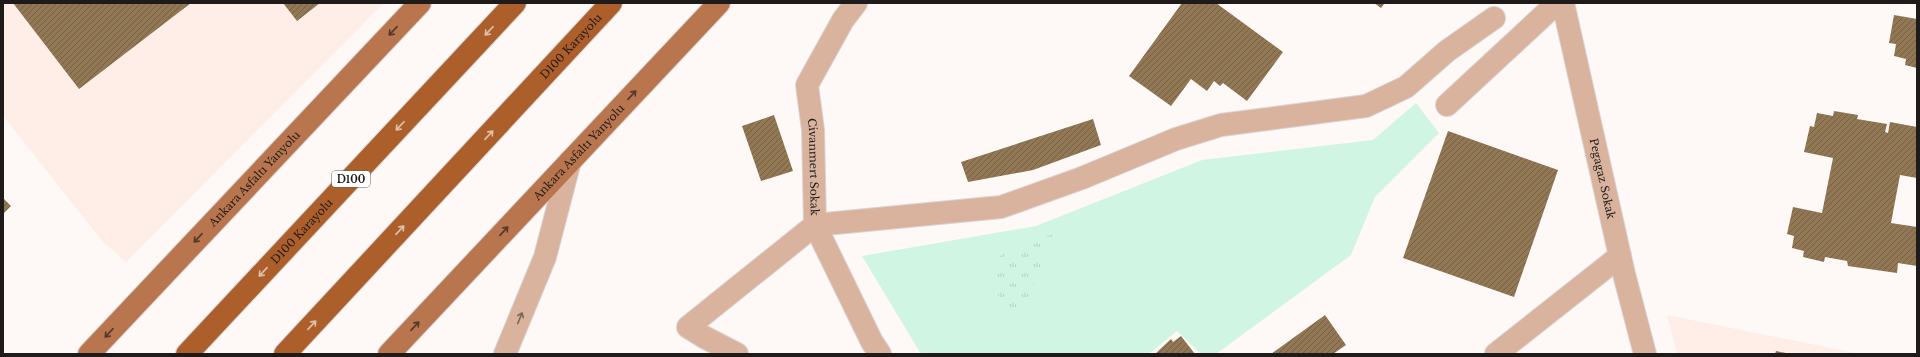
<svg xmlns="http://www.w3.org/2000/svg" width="1920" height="357" viewBox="0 0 1920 357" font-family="'Libre Baskerville',serif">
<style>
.built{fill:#ffeee8}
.grass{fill:#d1f5e3}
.park{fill:url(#park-tufts)}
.building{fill:url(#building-hatch)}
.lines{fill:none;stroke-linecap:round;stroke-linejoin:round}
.minor-casing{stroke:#dad5d4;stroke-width:24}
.major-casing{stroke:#dad5d4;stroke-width:24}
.highway-casing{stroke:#dad5d4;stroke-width:24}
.minor{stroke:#d9b39d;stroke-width:22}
.major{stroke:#b9754d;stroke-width:22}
.highway{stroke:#ac5e2b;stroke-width:22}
.oneway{stroke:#543a2c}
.oneway2{stroke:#debfaa}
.oneway3{stroke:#7c675c}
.labels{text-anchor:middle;stroke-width:3;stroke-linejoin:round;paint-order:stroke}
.shield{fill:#fff;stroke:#625f5f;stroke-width:1}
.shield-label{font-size:10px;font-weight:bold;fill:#1e1b1a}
.street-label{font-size:11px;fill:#1e1b1a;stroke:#fff}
</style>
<defs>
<pattern id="park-tufts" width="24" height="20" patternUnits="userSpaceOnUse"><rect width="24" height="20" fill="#d1f5e3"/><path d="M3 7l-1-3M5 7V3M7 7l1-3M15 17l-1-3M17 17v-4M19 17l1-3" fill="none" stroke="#b3d1c2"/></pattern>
<pattern id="building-hatch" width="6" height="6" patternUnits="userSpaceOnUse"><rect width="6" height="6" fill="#927755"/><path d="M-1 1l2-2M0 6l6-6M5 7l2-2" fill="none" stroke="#776146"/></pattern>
</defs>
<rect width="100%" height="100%" fill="#fef9f7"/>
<!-- built -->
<g class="built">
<path d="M 3,3 L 384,3 L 126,262 L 103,242 L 3,116 Z"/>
<path d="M 1667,315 L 1861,354 L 1677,354 Z"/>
</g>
<!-- grass -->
<path class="grass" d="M 1416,103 L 1439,133 L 1375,197 L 1351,255 L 1216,354 L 1201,354 L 1177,331 L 1149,354 L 921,354 L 862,256 L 1036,226 L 1202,160 L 1373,140 Z"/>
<!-- park -->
<path class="park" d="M 1054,234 L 1024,312 L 1011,312 C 1005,303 993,292 991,281 C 983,251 1034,240 1054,234 Z"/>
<!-- building -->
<g class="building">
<path d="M 13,3 L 191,3 L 79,89 Z"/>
<path d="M 283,3 L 320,3 L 297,21 Z"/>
<path d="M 1182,3 L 1216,3 L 1283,52 L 1247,101 L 1223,83 L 1220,86 L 1214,81 L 1207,91 L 1191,79 L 1171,106 L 1129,76 Z"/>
<path d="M 1374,3 L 1385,3 L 1381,8 Z"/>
<path d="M 1894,15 L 1917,19 L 1917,68 L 1905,65 L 1906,59 L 1894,56 L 1896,44 L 1889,43 Z"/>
<path d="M 1834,111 L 1858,115 L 1857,119 L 1887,124 L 1885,132 L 1888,133 L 1890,122 L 1917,127 L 1917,178 L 1900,175 L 1891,223 L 1917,227 L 1917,266 L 1898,263 L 1897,273 L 1848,266 L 1847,261 L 1825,257 L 1824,262 L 1803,257 L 1804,251 L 1792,248 L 1794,236 L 1787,234 L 1793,207 L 1822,213 L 1833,158 L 1804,152 L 1810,126 L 1814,127 L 1817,113 L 1833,116 Z"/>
<path d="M 774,115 L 793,171 L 761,181 L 742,126 Z"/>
<path d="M 1093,119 L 1101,145 L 1033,170 L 968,182 L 961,162 Z"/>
<path d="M 1448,131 L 1558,170 L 1514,297 L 1403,258 Z"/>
<path d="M 3,198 L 11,206 L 3,214 Z"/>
<path d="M 1325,315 L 1346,345 L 1333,354 L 1271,354 Z"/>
<path d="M 1181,336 L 1195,354 L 1155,354 L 1171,339 L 1173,342 Z"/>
<path d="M 1776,351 L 1786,353 L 1786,354 L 1775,354 Z"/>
</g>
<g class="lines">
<defs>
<g id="minor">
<path id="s1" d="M 856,3 L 843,20 L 807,85 L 813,130 L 815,225 L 872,342 L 880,354"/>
<path id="s2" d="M 1563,3 L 1624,274 L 1645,354"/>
<path d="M 1447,105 L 1557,3"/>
<path d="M 505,354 L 545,257 L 570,161"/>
<path d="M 737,354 L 704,337 L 688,327 L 815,225 L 1001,207 L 1082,178 L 1176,139 L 1221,125 L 1366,106 L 1406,87 L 1447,51 L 1494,18"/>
<path d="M 1496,354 L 1620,256"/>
</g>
<g id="major">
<path id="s3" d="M 89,354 L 420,3"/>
<path id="s4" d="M 389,354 L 719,3"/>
</g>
<g id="highway">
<path id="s5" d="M 187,354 L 515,3"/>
<path id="s6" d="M 285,354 L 611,3"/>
</g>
</defs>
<!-- minor casing -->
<use href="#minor" class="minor-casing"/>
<!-- major casing -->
<use href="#major" class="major-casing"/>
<!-- highway casing -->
<use href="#highway" class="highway-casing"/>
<!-- minor -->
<use href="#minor" class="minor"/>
<!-- major -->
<use href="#major" class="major"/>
<!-- highway -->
<use href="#highway" class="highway"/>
</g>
<!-- one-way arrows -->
<defs><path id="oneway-shaft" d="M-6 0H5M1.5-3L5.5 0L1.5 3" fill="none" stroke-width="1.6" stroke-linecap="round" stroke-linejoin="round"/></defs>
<g class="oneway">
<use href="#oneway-shaft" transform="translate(393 31) rotate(133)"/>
<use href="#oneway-shaft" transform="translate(632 95) rotate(-47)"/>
<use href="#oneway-shaft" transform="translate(504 231) rotate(-47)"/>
<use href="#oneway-shaft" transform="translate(198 238) rotate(133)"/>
<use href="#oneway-shaft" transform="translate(415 326) rotate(-47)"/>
<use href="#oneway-shaft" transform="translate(109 333) rotate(133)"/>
</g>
<g class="oneway2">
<use href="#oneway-shaft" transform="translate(489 31) rotate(133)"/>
<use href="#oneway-shaft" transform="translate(400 126) rotate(133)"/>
<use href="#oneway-shaft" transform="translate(489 135) rotate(-47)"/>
<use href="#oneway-shaft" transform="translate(400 230) rotate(-47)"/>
<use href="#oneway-shaft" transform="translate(263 272) rotate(133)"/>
<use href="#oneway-shaft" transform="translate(312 325) rotate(-47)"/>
</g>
<use class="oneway3" href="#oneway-shaft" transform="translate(520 318) rotate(-68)"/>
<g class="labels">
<!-- shield labels -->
<rect class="shield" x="332" y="171" width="38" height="16" rx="3"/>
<g class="shield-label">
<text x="351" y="183">D100</text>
</g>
<!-- street labels -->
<g class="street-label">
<text dy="4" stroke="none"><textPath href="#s6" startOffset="420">D100 Karayolu</textPath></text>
<text dy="4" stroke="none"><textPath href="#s4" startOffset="277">Ankara Asfaltı Yanyolu</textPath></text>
<text dy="4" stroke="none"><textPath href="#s1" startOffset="178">Civanmert Sokak</textPath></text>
<text dy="4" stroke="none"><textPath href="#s3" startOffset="241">Ankara Asfaltı Yanyolu</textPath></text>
<text dy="4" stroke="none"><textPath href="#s2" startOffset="180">Pegagaz Sokak</textPath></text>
<text dy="4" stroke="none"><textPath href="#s5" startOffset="168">D100 Karayolu</textPath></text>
</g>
</g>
<!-- border -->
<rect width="1920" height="357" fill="none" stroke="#1e1b1a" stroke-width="8"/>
</svg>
